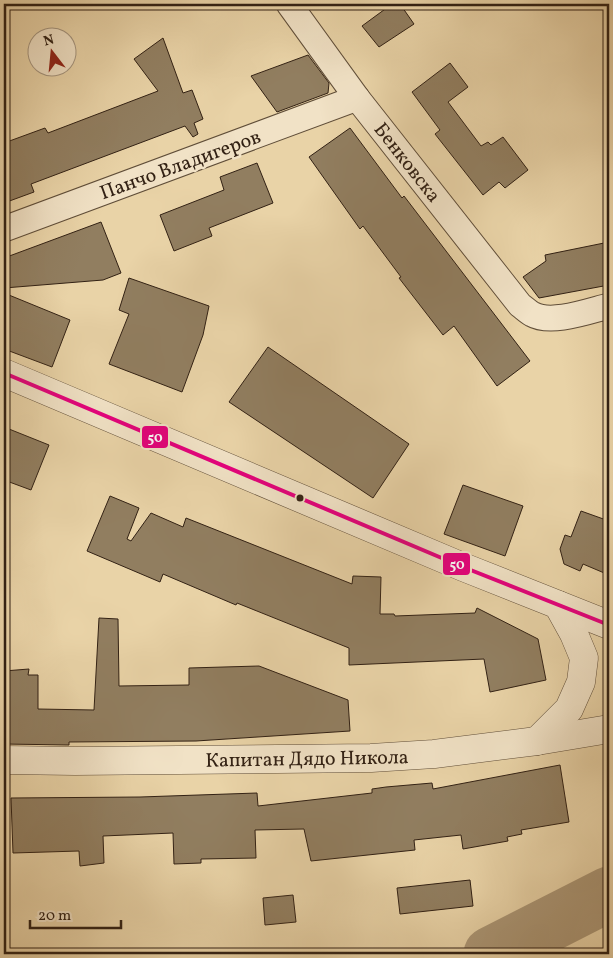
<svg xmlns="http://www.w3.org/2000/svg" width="613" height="958" viewBox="0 0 613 958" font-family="Vollkorn,serif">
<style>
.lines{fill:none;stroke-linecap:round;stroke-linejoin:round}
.river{stroke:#ab9675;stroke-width:55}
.building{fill:#917e60;stroke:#322114}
.minor-casing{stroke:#604e39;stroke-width:27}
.tertiary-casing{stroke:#604e39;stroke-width:29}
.minor{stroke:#f1e2c6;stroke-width:25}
.tertiary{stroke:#f1e2c6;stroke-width:28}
.bus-1-casing{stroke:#f1e2c6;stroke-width:8}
.bus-1{stroke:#e5007d;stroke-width:4}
.bus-dot{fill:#322114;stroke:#f1e2c6;stroke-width:2}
.labels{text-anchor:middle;stroke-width:5;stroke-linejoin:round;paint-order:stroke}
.street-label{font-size:20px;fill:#322114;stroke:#f1e2c6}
.line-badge{stroke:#f1e2c6;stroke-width:2}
.badge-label{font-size:14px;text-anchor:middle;font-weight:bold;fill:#fff}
</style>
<rect width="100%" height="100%" fill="#e9d3a7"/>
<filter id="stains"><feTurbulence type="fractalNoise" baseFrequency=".004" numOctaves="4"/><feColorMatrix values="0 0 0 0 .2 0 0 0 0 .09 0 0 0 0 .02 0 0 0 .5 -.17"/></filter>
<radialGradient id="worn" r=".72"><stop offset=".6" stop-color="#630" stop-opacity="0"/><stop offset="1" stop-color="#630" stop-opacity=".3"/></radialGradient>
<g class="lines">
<!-- river -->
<path class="river" d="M 491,954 L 609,894"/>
</g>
<!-- building -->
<g class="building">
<path d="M 392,4 L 400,4 L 414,24 L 379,47 L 362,26 Z"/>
<path d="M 163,38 L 183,93 L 192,90 L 203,119 L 194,123 L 198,134 L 193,137 L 185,126 L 31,184 L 34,192 L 4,203 L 4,143 L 45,128 L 48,133 L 158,91 L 134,59 Z"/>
<path d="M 308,55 L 329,83 L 328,93 L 277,112 L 251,76 Z"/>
<path d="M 450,63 L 468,87 L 448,102 L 481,146 L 488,142 L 491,145 L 503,137 L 528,170 L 505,188 L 499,182 L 483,195 L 435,134 L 440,130 L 412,92 Z"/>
<path d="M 350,128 L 402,198 L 404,196 L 530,361 L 497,386 L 454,326 L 443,335 L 399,278 L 401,277 L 363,226 L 360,229 L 309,157 Z"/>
<path d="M 257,163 L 273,203 L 209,228 L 212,236 L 174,251 L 160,215 L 224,190 L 220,177 Z"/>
<path d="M 101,222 L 121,273 L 103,280 L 4,288 L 4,258 Z"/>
<path d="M 609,242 L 609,285 L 539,298 L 523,277 L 546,261 L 545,255 Z"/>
<path d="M 129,278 L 209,306 L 203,335 L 182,392 L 109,364 L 129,314 L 119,310 Z"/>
<path d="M 4,293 L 70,320 L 52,367 L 4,349 Z"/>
<path d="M 268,347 L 409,444 L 373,498 L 229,402 Z"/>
<path d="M 4,427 L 49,445 L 31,490 L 4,480 Z"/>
<path d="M 463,485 L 523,506 L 505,556 L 444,534 Z"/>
<path d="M 110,496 L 139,508 L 127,539 L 131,541 L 151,513 L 183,527 L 186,518 L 352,584 L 353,576 L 381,577 L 380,614 L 394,614 L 395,616 L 475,613 L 477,608 L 538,639 L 546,680 L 490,692 L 484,659 L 349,665 L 349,648 L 237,603 L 236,605 L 163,574 L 160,582 L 87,551 Z"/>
<path d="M 581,511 L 609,521 L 609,575 L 583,564 L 580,571 L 564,564 L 560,549 L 565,535 L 571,537 Z"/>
<path d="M 99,618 L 118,619 L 119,686 L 189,685 L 189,668 L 259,666 L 348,700 L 350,731 L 196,741 L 69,742 L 69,745 L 4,744 L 4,671 L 29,669 L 28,675 L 38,675 L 38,709 L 94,710 Z"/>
<path d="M 560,765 L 569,822 L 521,830 L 522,834 L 507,837 L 508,841 L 463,849 L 461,835 L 414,840 L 415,850 L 311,861 L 304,829 L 255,830 L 256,858 L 201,859 L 201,863 L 174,864 L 173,833 L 103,836 L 104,863 L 80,866 L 79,851 L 13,853 L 11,798 L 140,797 L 257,793 L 258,806 L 372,793 L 372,789 L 386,787 L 432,783 L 433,789 Z"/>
<path d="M 470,880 L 473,906 L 400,914 L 397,888 Z"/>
<path d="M 293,895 L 296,922 L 265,925 L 263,898 Z"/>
</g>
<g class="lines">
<defs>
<g id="minor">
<path d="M 289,4 L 357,98 L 520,305 C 524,308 528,312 532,314 C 551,325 589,311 609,306"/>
<path d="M 4,229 L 357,98"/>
</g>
<g id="tertiary">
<path d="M 4,373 L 463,567 L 609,625"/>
<path d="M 537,741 L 569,709 L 581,682 L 584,658 L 574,634 L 558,605"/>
<path d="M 4,760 L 75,761 L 371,758 L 434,754 L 537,741 L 609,729"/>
</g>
</defs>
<!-- minor casing -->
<use href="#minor" class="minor-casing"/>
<!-- tertiary casing -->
<use href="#tertiary" class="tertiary-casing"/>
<!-- minor -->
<use href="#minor" class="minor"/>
<!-- tertiary -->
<use href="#tertiary" class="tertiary"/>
<defs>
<path id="bus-1" d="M 4,373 L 463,567 L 609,625"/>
</defs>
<!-- bus-1 casing -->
<use href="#bus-1" class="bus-1-casing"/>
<!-- bus-1 -->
<use href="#bus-1" class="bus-1"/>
</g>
<!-- markers -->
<circle class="bus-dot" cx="300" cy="498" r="4.5"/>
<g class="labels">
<!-- street labels -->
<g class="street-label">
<text transform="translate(408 162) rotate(52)" y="7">Бенковска</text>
<text transform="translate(180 164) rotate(-20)" y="7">Панчо Владигеров</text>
<text transform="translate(307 758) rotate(-1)" y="7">Капитан Дядо Никола</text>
</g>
</g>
<g class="line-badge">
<rect x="141" y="425" width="28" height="24" rx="5" fill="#e5007d"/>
<rect x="442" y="552" width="29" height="24" rx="5" fill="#e5007d"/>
</g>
<g class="badge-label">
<text x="155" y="442">50</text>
<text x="457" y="569">50</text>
</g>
<!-- margin -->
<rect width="613" height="958" fill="none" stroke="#e9d3a7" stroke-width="20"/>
<rect x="5" y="5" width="603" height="948" fill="none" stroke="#322114" stroke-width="2.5"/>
<rect x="10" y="10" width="593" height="938" fill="none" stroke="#322114"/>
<!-- north arrow -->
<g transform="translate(52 52) rotate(344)"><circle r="24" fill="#f1e2c6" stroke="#a5957f"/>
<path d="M0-4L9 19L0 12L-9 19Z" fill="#8f2418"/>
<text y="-8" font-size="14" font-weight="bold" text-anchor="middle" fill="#322114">N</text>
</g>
<!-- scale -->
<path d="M30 920v8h91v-8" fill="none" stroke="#322114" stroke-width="2.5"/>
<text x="38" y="920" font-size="15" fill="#322114" stroke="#f1e2c6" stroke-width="4" paint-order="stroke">20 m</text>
<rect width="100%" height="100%" filter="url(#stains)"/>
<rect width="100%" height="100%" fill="url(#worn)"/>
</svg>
